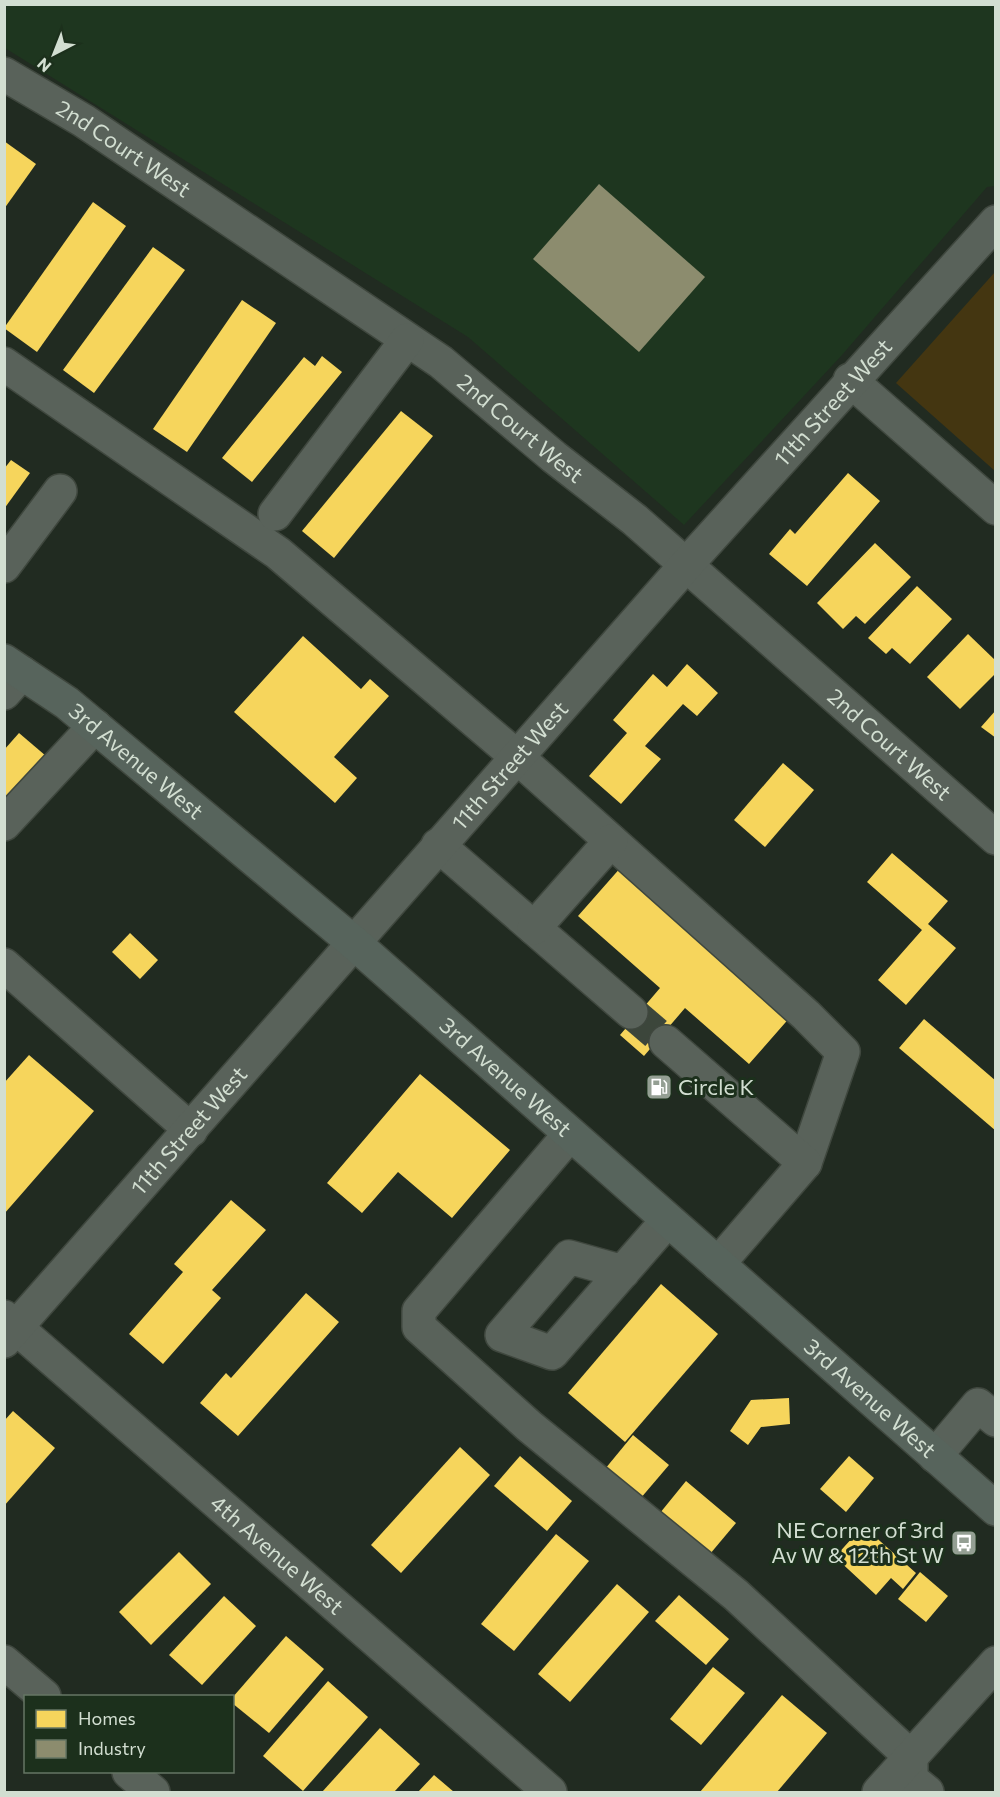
<svg xmlns="http://www.w3.org/2000/svg" width="1000" height="1797" viewBox="0 0 1000 1797" font-family="Commissioner,sans-serif">
<style>
.built{fill:#1e361f}
.green{fill:#443611}
.homes{fill:#f6d55c}
.industry{fill:#8c8c6e}
.lines{fill:none;stroke-linecap:round;stroke-linejoin:round}
.minor-tunnel{stroke:#3c463b;stroke-width:33;stroke-dasharray:33 16;stroke-linecap:butt}
.minor-casing{stroke:#3f473e;stroke-width:36}
.major-casing{stroke:#3f473e;stroke-width:36}
.minor{stroke:#59625a;stroke-width:33}
.major{stroke:#57645c;stroke-width:33}
.labels{text-anchor:middle;stroke-width:6;stroke-linejoin:round;paint-order:stroke}
.street-label{font-size:22px;fill:#d2ded1;stroke:#1c301c}
.poi-label{font-size:22px;fill:#d2ded1;stroke:#1c301c;text-anchor:start}
</style>
<rect width="100%" height="100%" fill="#212b21"/>
<!-- built -->
<path class="built" d="M 4,5 L 995,5 L 995,186 L 987,187 L 842,355 L 684,525 L 468,337 L 5,48 Z"/>
<!-- green -->
<path class="green" d="M 995,272 L 995,471 L 896,383 Z"/>
<!-- homes -->
<g class="homes">
<path d="M 4,141 L 36,164 L 4,209 Z"/>
<path d="M 93,202 L 126,226 L 37,352 L 4,328 Z"/>
<path d="M 153,247 L 185,270 L 94,393 L 63,370 Z"/>
<path d="M 242,300 L 276,323 L 187,452 L 153,429 Z"/>
<path d="M 322,356 L 342,372 L 252,482 L 222,458 L 304,357 L 315,366 Z"/>
<path d="M 401,411 L 433,436 L 334,558 L 302,531 Z"/>
<path d="M 11,460 L 30,473 L 4,509 L 4,469 Z"/>
<path d="M 848,473 L 880,501 L 807,586 L 769,554 L 790,529 L 795,534 Z"/>
<path d="M 875,543 L 911,577 L 865,624 L 856,616 L 843,629 L 817,603 Z"/>
<path d="M 917,586 L 952,619 L 910,664 L 892,648 L 886,654 L 868,638 Z"/>
<path d="M 968,634 L 996,661 L 996,673 L 960,709 L 927,677 Z"/>
<path d="M 303,636 L 361,689 L 370,679 L 389,696 L 334,757 L 357,778 L 335,803 L 234,712 Z"/>
<path d="M 687,664 L 718,693 L 697,716 L 683,704 L 645,746 L 661,759 L 621,804 L 589,776 L 627,733 L 613,720 L 653,674 L 667,687 Z"/>
<path d="M 996,710 L 996,738 L 981,727 Z"/>
<path d="M 19,733 L 46,756 L 4,804 L 4,750 Z"/>
<path d="M 783,763 L 814,790 L 765,847 L 734,820 Z"/>
<path d="M 892,853 L 948,901 L 928,924 L 956,948 L 906,1005 L 878,980 L 922,930 L 867,882 Z"/>
<path d="M 622,866 L 792,1015 L 749,1064 L 685,1008 L 644,1056 L 620,1035 L 660,988 L 578,916 Z"/>
<path d="M 130,933 L 158,960 L 140,979 L 112,952 Z"/>
<path d="M 924,1019 L 996,1081 L 996,1131 L 899,1048 Z"/>
<path d="M 29,1055 L 94,1111 L 4,1214 L 4,1083 Z"/>
<path d="M 420,1074 L 510,1150 L 452,1218 L 398,1172 L 362,1213 L 327,1183 Z"/>
<path d="M 231,1200 L 266,1230 L 212,1290 L 221,1298 L 163,1364 L 129,1334 L 183,1272 L 174,1264 Z"/>
<path d="M 661,1284 L 718,1334 L 625,1442 L 568,1393 Z"/>
<path d="M 306,1293 L 339,1322 L 238,1436 L 200,1403 L 226,1373 L 231,1378 Z"/>
<path d="M 789,1398 L 790,1424 L 761,1427 L 748,1445 L 730,1431 L 751,1400 Z"/>
<path d="M 13,1411 L 55,1448 L 4,1506 L 4,1421 Z"/>
<path d="M 633,1435 L 669,1465 L 640,1499 L 605,1469 Z"/>
<path d="M 460,1447 L 490,1475 L 401,1573 L 371,1545 Z"/>
<path d="M 520,1456 L 572,1501 L 547,1531 L 494,1486 Z"/>
<path d="M 849,1456 L 874,1478 L 846,1512 L 820,1489 Z"/>
<path d="M 686,1481 L 736,1523 L 710,1554 L 660,1513 Z"/>
<path d="M 863,1526 L 916,1573 L 903,1589 L 891,1578 L 876,1595 L 835,1557 Z"/>
<path d="M 556,1534 L 589,1561 L 514,1651 L 481,1624 Z"/>
<path d="M 179,1552 L 211,1584 L 151,1645 L 119,1612 Z"/>
<path d="M 920,1572 L 948,1596 L 926,1622 L 898,1599 Z"/>
<path d="M 617,1584 L 649,1612 L 570,1702 L 538,1674 Z"/>
<path d="M 679,1595 L 729,1639 L 706,1665 L 655,1621 Z"/>
<path d="M 224,1596 L 256,1626 L 202,1685 L 169,1655 Z"/>
<path d="M 286,1636 L 324,1669 L 269,1733 L 232,1703 L 232,1698 Z"/>
<path d="M 713,1667 L 745,1693 L 701,1745 L 670,1719 Z"/>
<path d="M 328,1681 L 368,1717 L 303,1791 L 263,1756 Z"/>
<path d="M 782,1695 L 827,1733 L 777,1792 L 700,1792 Z"/>
<path d="M 380,1728 L 420,1764 L 394,1792 L 322,1792 Z"/>
<path d="M 434,1775 L 454,1792 L 418,1792 Z"/>
</g>
<!-- industry -->
<path class="industry" d="M 599,184 L 705,277 L 639,352 L 533,259 Z"/>
<g class="lines">
<!-- minor-tunnel -->
<path class="minor-tunnel" d="M 631,1012 L 666,1042"/>
<defs>
<g id="minor">
<path id="s1" d="M 4,74 L 84,121 L 441,362 L 554,457 L 635,520 L 996,838"/>
<path d="M 4,364 L 278,553 L 516,756 L 806,1015 L 843,1052 L 805,1163"/>
<path d="M 850,380 L 996,508"/>
<path d="M 275,514 L 407,340"/>
<path d="M 4,566 L 60,491"/>
<path d="M 4,693 L 22,673"/>
<path d="M 4,824 L 95,726"/>
<path d="M 438,845 L 631,1012"/>
<path d="M 534,928 L 611,841"/>
<path d="M 4,965 L 191,1130"/>
<path d="M 666,1042 L 805,1163 L 718,1264"/>
<path d="M 570,1134 L 419,1311 L 419,1327 L 529,1426 L 736,1595 L 911,1757 L 911,1779 L 927,1792"/>
<path d="M 623,1272 L 569,1257 L 502,1335 L 552,1353 L 667,1221"/>
<path id="s2" d="M 4,1317 L 550,1792"/>
<path id="s3" d="M 4,1341 L 686,565 L 996,222"/>
<path d="M 935,1456 L 978,1405 L 996,1420"/>
<path d="M 4,1662 L 44,1696"/>
<path d="M 129,1772 L 153,1792"/>
<path d="M 879,1792 L 996,1663"/>
</g>
<g id="major">
<path id="s4" d="M 4,661 L 67,703 L 353,942 L 996,1509"/>
</g>
</defs>
<!-- minor casing -->
<use href="#minor" class="minor-casing"/>
<!-- major casing -->
<use href="#major" class="major-casing"/>
<!-- minor -->
<use href="#minor" class="minor"/>
<!-- major -->
<use href="#major" class="major"/>
</g>
<!-- icons -->
<defs>
<symbol id="fuel-square" viewBox="-11 -11 22 22"><rect x="-9" y="-9" width="18" height="18" rx="4" fill="#949f93" stroke="#1c301c"/><path d="M-5.5-6h7V0h2V4h1.3V-2.5L3-4.5l.8-.8L6-3V5H2.5V1h-1V6h-7ZM-4.2-4.7v3.2H.2V-4.7Z" fill="#fff"/></symbol>
<symbol id="bus-square" viewBox="-11 -11 22 22"><rect x="-9" y="-9" width="18" height="18" rx="4" fill="#949f93" stroke="#1c301c"/><path d="M-5-6H5V4H4V6H2V4H-2V6H-4V4H-5ZM-3.5-4V0h7V-4ZM-3.5 1.2v1.5H-2V1.2ZM2 1.2v1.5H3.5V1.2Z" fill="#fff"/></symbol>
</defs>
<g fill-rule="evenodd">
<use href="#fuel-square" x="644" y="1072" width="30" height="30"/>
<use href="#bus-square" x="949" y="1528" width="30" height="30"/>
</g>
<g class="labels">
<!-- street labels -->
<g class="street-label">
<text dy="8" stroke="none"><textPath href="#s1" startOffset="141">2nd Court West</textPath></text>
<text dy="8" stroke="none"><textPath href="#s3" startOffset="1252">11th Street West</textPath></text>
<text dy="8" stroke="none"><textPath href="#s1" startOffset="627">2nd Court West</textPath></text>
<text dy="8" stroke="none"><textPath href="#s1" startOffset="1113">2nd Court West</textPath></text>
<text dy="8" stroke="none"><textPath href="#s4" startOffset="166">3rd Avenue West</textPath></text>
<text dy="8" stroke="none"><textPath href="#s3" startOffset="766">11th Street West</textPath></text>
<text dy="8" stroke="none"><textPath href="#s4" startOffset="652">3rd Avenue West</textPath></text>
<text dy="8" stroke="none"><textPath href="#s3" startOffset="280">11th Street West</textPath></text>
<text dy="8" stroke="none"><textPath href="#s4" startOffset="1138">3rd Avenue West</textPath></text>
<text dy="8" stroke="none"><textPath href="#s2" startOffset="362">4th Avenue West</textPath></text>
</g>
<!-- poi labels -->
<g class="poi-label">
<text x="678" y="1095">Circle K</text>
<text x="944" y="1538" text-anchor="end">NE Corner of 3rd<tspan x="944" dy="25">Av W &amp; 12th St W</tspan></text>
</g>
</g>
<!-- border -->
<rect width="1000" height="1797" fill="none" stroke="#d2ded1" stroke-width="12"/>
<!-- legend -->
<rect x="24" y="1695" width="210" height="78" fill="#1c301c" stroke="#657664" stroke-width="1.5"/>
<rect x="36" y="1710" width="30" height="18" fill="#f6d55c" stroke="#657664" stroke-width="1.5"/>
<text x="78" y="1725" font-size="18" fill="#d2ded1">Homes</text>
<rect x="36" y="1740" width="30" height="18" fill="#8c8c6e" stroke="#657664" stroke-width="1.5"/>
<text x="78" y="1755" font-size="18" fill="#d2ded1">Industry</text>
<!-- north arrow -->
<g transform="translate(54 54) rotate(222)" stroke="#1c301c" stroke-width="4.5" paint-order="stroke">
<path d="M0-4.5L10 22L0 15L-10 22Z" fill="#d2ded1"/>
<text y="-9" font-size="16" font-weight="bold" text-anchor="middle" fill="#d2ded1">N</text>
</g>
</svg>
